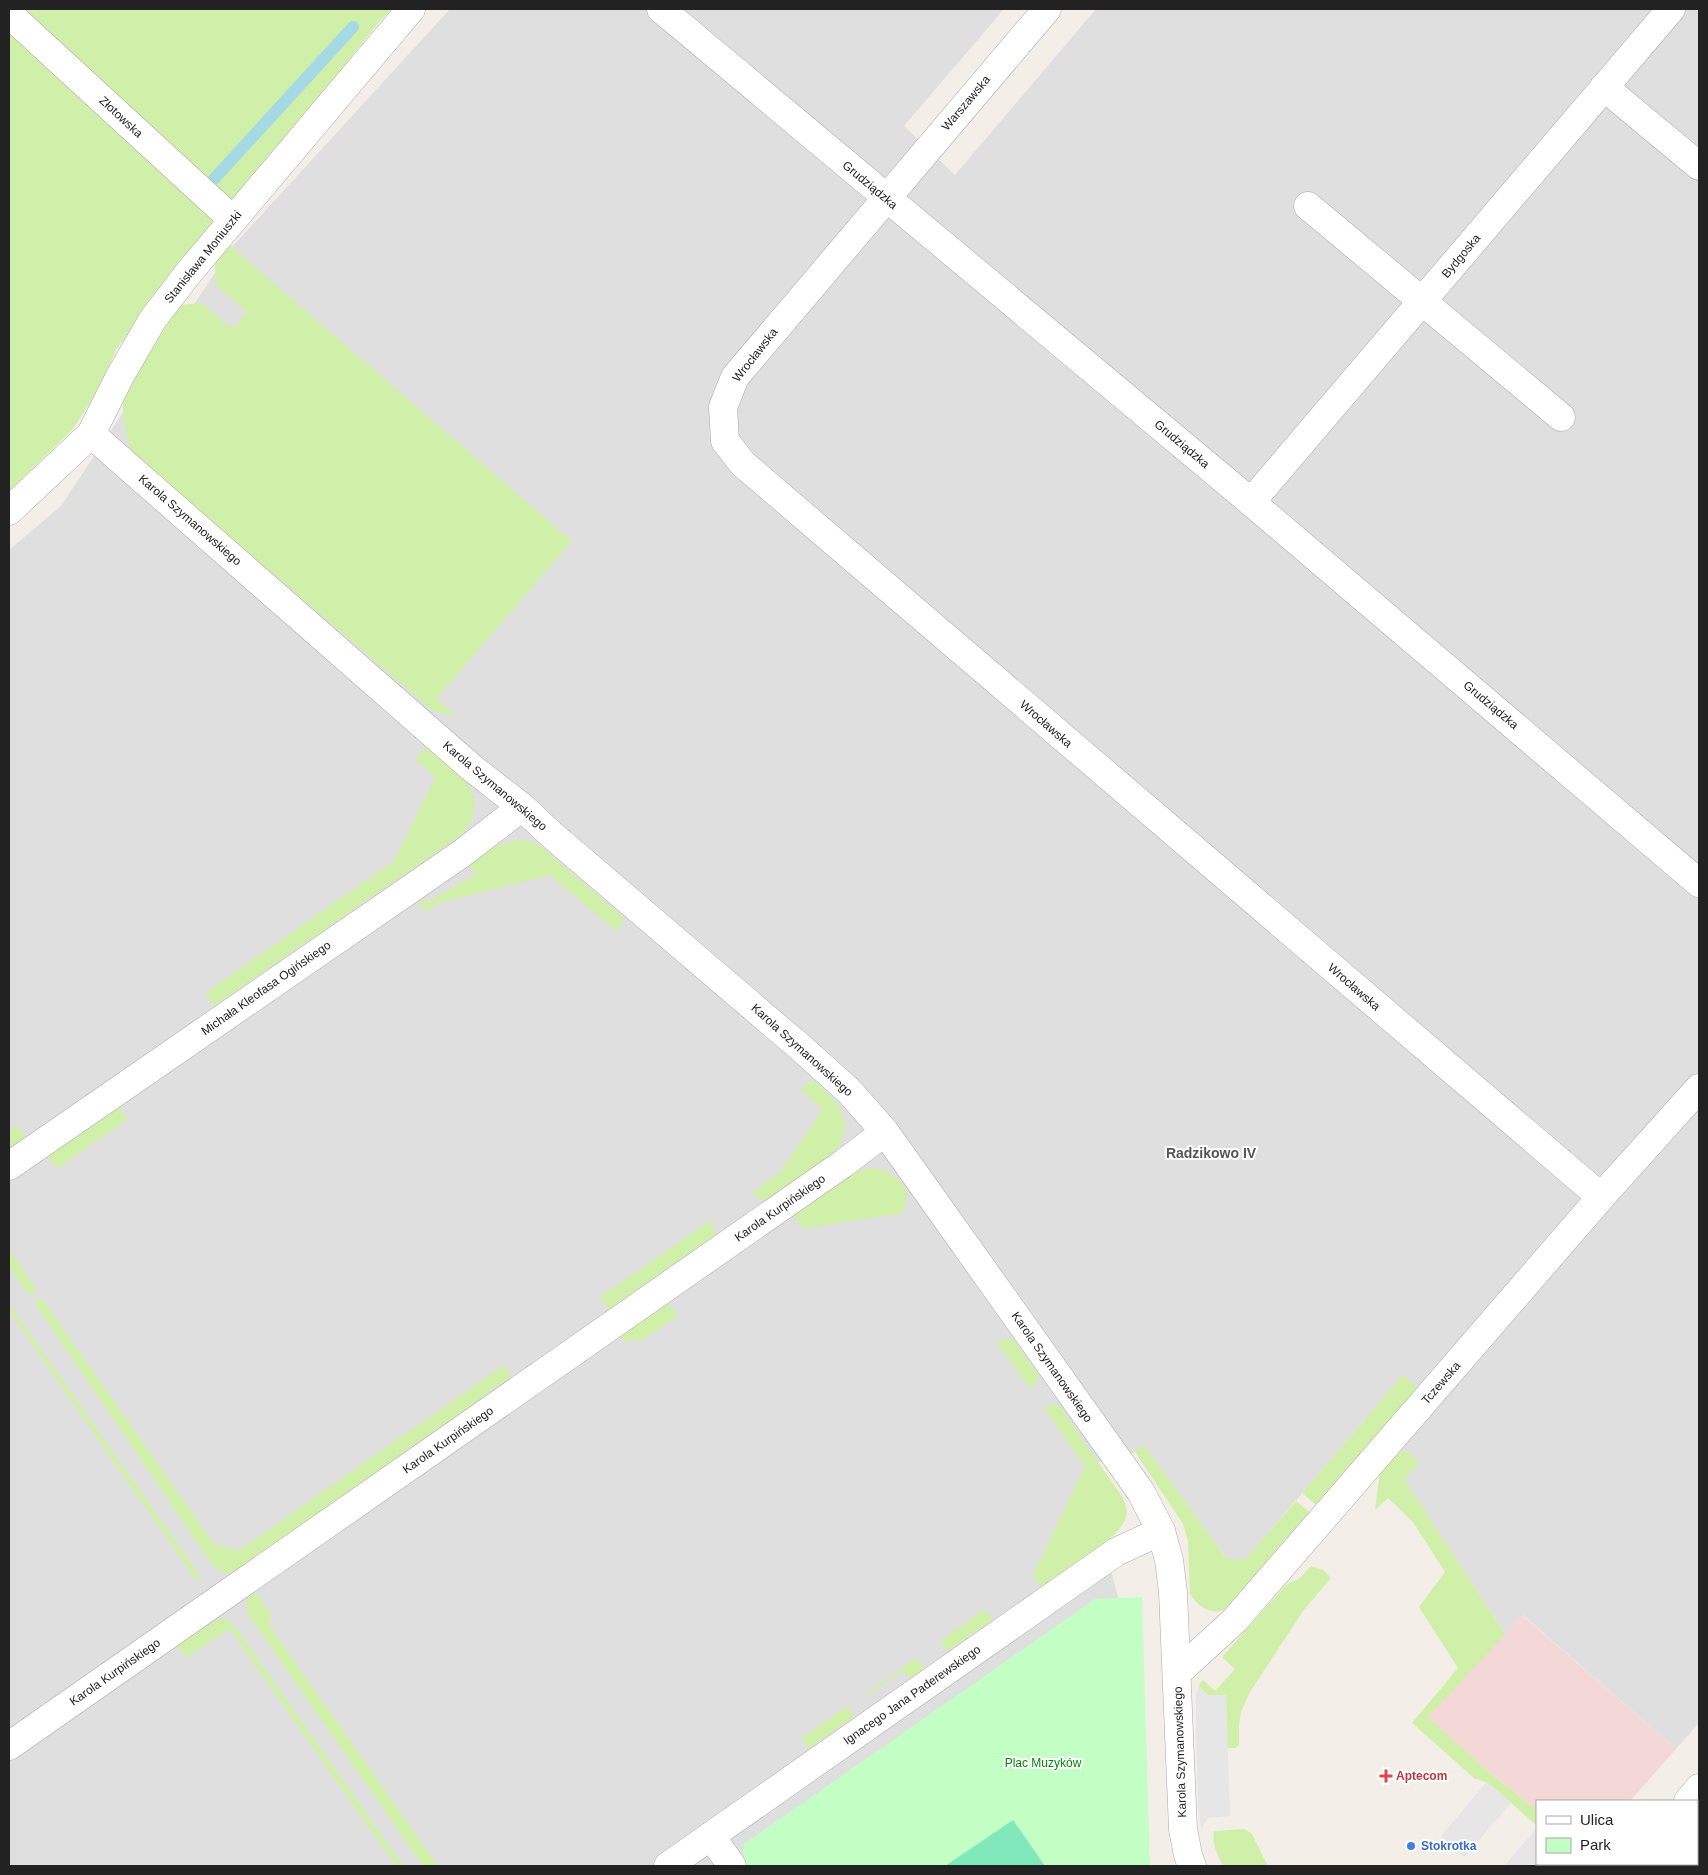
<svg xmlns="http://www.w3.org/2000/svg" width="1708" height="1875" viewBox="0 0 1708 1875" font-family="Helvetica,sans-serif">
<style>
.residential{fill:#e0dfdf}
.commercial{fill:#f4d7d7}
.grass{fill:#d0f0aa}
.park{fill:#c3ffc5}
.pitch{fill:#80e8bb}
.parking{fill:#e6e6e6}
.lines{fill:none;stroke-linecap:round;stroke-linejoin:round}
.stream{stroke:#a5d9e4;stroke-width:12}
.minor-casing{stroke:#a9a9a9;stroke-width:29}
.minor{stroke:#fff;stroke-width:28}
.health-dot{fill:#e0444e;stroke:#fff;stroke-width:2}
.shop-dot{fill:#3f7fe0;stroke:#fff;stroke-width:2}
.labels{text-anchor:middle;stroke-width:4;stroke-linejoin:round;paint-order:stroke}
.street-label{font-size:12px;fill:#222;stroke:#fff}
.park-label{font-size:12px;fill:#028907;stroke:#fff}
.health-label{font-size:12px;font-weight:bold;fill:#be3a42;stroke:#fff;text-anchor:start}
.shop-label{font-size:12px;font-weight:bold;fill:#366cbe;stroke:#fff;text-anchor:start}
.neighbourhood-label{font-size:14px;font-weight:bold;fill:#555;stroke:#fff}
</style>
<rect width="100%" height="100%" fill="#f3efe8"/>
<!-- residential -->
<path class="residential" d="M 450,9 L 1004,9 L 904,126 L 955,175 L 1096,9 L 1699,9 L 1699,1723 L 1676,1749 L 1523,1615 L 1505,1634 L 1398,1471 L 1367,1417 L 1245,1560 L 1227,1559 L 1146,1449 L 1085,1466 L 1132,1654 L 1143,1866 L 9,1866 L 9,550 L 61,506 L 232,247 Z"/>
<!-- commercial -->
<path class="commercial" d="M 1522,1615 L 1676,1749 L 1630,1801 L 1537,1801 L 1537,1810 L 1490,1773 L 1427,1717 Z"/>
<!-- grass -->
<g class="grass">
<path d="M 9,9 L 391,9 L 380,21 L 117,348 L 97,393 L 72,430 L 9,491 Z"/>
<path d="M 227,244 L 232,247 L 572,541 L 437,698 L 456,716 L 433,711 L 132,453 C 127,437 122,421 123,404 C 125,381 165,325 179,305 L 201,303 L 233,329 L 247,312 L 216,285 L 215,264 Z"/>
<path d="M 427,747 C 456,772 493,792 464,833 L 214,1006 L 205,993 L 394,861 L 435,777 L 415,759 Z"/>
<path d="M 516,840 L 526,840 L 539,845 L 624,918 L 617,932 L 550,875 L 439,903 L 426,912 L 417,900 L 422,897 L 426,903 L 476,874 L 468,864 L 494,847 Z"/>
<path d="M 812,1079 C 822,1089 836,1099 842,1113 C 847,1123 845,1136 839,1146 C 831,1160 781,1190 765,1201 L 751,1194 L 780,1172 L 822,1110 L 801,1089 Z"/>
<path d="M 119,1107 L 128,1119 L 57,1169 L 48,1156 Z"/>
<path d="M 17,1125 L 26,1138 L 9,1150 L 9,1131 Z"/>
<path d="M 873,1168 C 890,1170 898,1178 908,1192 L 903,1213 L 802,1229 L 794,1215 L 852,1174 L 861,1170 Z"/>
<path d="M 712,1219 L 715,1235 L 609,1309 L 600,1297 Z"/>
<path d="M 9,1250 L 37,1290 L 29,1295 L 9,1267 Z"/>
<path d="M 41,1297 L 214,1544 L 239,1550 L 504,1365 L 512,1376 L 230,1575 L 222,1572 L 213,1566 L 34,1302 Z"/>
<path d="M 9,1304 L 200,1576 L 196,1580 L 9,1311 Z"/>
<path d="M 668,1304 L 678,1316 L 638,1343 L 634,1338 L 627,1343 L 621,1336 Z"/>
<path d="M 1012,1338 L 1040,1377 L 1031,1389 L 996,1342 Z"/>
<path d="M 1403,1375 L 1416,1386 L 1416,1392 L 1317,1506 L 1302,1493 Z"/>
<path d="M 1058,1404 L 1123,1498 C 1126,1506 1128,1512 1125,1520 C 1115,1543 1062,1572 1041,1587 L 1033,1575 L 1085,1466 L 1043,1407 Z"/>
<path d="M 1144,1445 L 1227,1559 L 1245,1559 L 1296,1501 L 1311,1513 L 1227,1608 C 1213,1617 1198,1607 1190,1594 L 1188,1541 L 1183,1524 L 1135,1452 Z"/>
<path d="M 1397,1451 L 1408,1452 L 1419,1463 L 1404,1479 L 1505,1634 L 1428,1717 L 1490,1773 L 1537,1810 L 1537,1826 L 1490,1784 L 1474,1778 L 1412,1723 L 1458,1668 L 1419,1607 L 1445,1572 L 1413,1522 L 1388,1498 L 1375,1510 L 1380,1470 Z"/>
<path d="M 1311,1566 L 1323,1570 L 1331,1578 L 1303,1611 L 1250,1692 L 1241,1712 L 1239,1725 L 1239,1745 L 1235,1748 L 1227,1748 L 1226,1695 L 1208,1695 L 1201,1689 L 1199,1684 L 1203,1680 L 1215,1691 L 1235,1669 L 1222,1657 L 1287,1584 L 1299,1579 Z"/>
<path d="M 255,1592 L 271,1614 L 269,1625 L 438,1866 L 423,1866 L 247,1613 L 247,1598 Z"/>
<path d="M 985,1609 L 993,1620 L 947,1651 L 940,1641 Z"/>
<path d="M 224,1618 L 234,1625 L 403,1866 L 396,1866 L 230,1629 L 186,1658 L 177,1646 L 218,1619 Z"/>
<path d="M 916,1658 L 925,1669 L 910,1679 L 903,1670 L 870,1694 L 868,1692 Z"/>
<path d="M 846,1707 L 854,1717 L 809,1748 L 801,1738 Z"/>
<path d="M 1244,1829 L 1252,1834 L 1268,1866 L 1223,1866 C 1218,1857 1211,1841 1214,1831 Z"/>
</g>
<!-- park -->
<path class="park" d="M 1142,1597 L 1150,1866 L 747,1866 L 743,1853 L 744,1844 L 1095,1599 Z"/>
<!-- pitch -->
<path class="pitch" d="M 1013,1820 L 1045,1866 L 945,1866 Z"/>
<!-- parking -->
<g class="parking">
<path d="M 1199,1684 L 1201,1689 L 1208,1695 L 1226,1695 L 1230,1816 L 1208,1818 L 1201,1829 L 1198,1803 L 1196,1724 L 1196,1694 Z"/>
<path d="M 1486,1783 L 1490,1784 L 1511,1803 L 1464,1857 L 1441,1836 Z"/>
<path d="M 1537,1828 L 1537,1864 L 1545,1864 L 1543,1866 L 1504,1866 Z"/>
</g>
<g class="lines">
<!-- stream -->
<path class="stream" d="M 214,179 L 353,27"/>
<defs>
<g id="minor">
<path d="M 661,9 L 1251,502 L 1699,883"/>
<path d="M 1047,9 L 735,377 L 723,407 L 725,441 L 743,464 L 1601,1197"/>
<path d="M 9,14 L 233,220"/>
<path d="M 1604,87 L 1699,166"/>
<path d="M 1308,206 L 1561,417"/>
<path d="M 91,434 L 472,768 L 522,807 L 553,836 L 800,1047 L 849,1091 L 885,1132 L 1141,1492 L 1161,1531 L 1169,1560 L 1173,1592 L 1183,1829 L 1188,1855 L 1192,1866"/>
<path d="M 1251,502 L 1671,9"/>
<path d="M 9,511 L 91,434 L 120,376 L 153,319 L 190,271 L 411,9"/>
<path d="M 9,1166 L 461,854 L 522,807"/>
<path d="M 1177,1673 L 1235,1620 L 1601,1197 L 1699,1088"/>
<path d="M 9,1746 L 844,1163 L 885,1132"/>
<path d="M 1688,1801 L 1699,1788"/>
<path d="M 711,1836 L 732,1866"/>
<path d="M 668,1866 L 1116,1552 L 1161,1531"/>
<path d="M 1632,1866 L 1634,1864"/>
</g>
</defs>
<!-- minor casing -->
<use href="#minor" class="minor-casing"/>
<!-- minor -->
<use href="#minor" class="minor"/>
</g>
<!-- markers -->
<path class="health-dot" d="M1383.5 1768.5h5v5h5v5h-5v5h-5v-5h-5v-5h5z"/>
<circle class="shop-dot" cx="1411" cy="1846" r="5"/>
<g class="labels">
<!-- street labels -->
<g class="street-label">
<text transform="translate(966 103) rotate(-50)" y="4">Warszawska</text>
<text transform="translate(121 117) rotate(43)" y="4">Złotowska</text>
<text transform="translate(870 185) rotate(40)" y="4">Grudziądzka</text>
<text transform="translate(1461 256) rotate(-50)" y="4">Bydgoska</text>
<text transform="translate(203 257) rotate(-51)" y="4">Stanisława Moniuszki</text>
<text transform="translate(755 355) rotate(-52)" y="4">Wrocławska</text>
<text transform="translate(1182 444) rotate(40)" y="4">Grudziądzka</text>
<text transform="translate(190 520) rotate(41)" y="4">Karola Szymanowskiego</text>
<text transform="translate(1491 705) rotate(40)" y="4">Grudziądzka</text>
<text transform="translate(1046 724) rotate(41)" y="4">Wrocławska</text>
<text transform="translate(495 786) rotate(40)" y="4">Karola Szymanowskiego</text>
<text transform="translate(1354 987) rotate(41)" y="4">Wrocławska</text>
<text transform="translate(266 988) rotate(-35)" y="4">Michała Kleofasa Ogińskiego</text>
<text transform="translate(802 1050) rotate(42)" y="4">Karola Szymanowskiego</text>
<text transform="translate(780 1208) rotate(-35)" y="4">Karola Kurpińskiego</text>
<text transform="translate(1052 1367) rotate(55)" y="4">Karola Szymanowskiego</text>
<text transform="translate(1441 1383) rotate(-49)" y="4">Tczewska</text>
<text transform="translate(448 1440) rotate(-35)" y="4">Karola Kurpińskiego</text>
<text transform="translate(115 1672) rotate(-35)" y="4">Karola Kurpińskiego</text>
<text transform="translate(912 1695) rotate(-35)" y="4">Ignacego Jana Paderewskiego</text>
<text transform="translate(1180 1752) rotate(-92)" y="4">Karola Szymanowskiego</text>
</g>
<!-- park labels -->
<g class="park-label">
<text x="1043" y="1767">Plac Muzyków</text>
</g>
<!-- health labels -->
<g class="health-label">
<text x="1396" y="1780">Aptecom</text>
</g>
<!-- shop labels -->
<g class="shop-label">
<text x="1421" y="1850">Stokrotka</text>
</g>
<!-- neighbourhood labels -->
<g class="neighbourhood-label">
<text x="1211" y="1158">Radzikowo IV</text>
</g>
</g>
<!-- border -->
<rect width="1708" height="1875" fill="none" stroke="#222222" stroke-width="20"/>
<!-- legend -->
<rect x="1536" y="1800" width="162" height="65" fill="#ffffff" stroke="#a7a7a7"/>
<rect x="1546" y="1816" width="25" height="8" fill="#ffffff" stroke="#a7a7a7"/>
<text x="1580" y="1825" font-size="15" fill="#222222">Ulica</text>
<rect x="1546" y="1838" width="25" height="15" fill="#c3ffc5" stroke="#a7a7a7"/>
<text x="1580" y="1850" font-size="15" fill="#222222">Park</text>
</svg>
